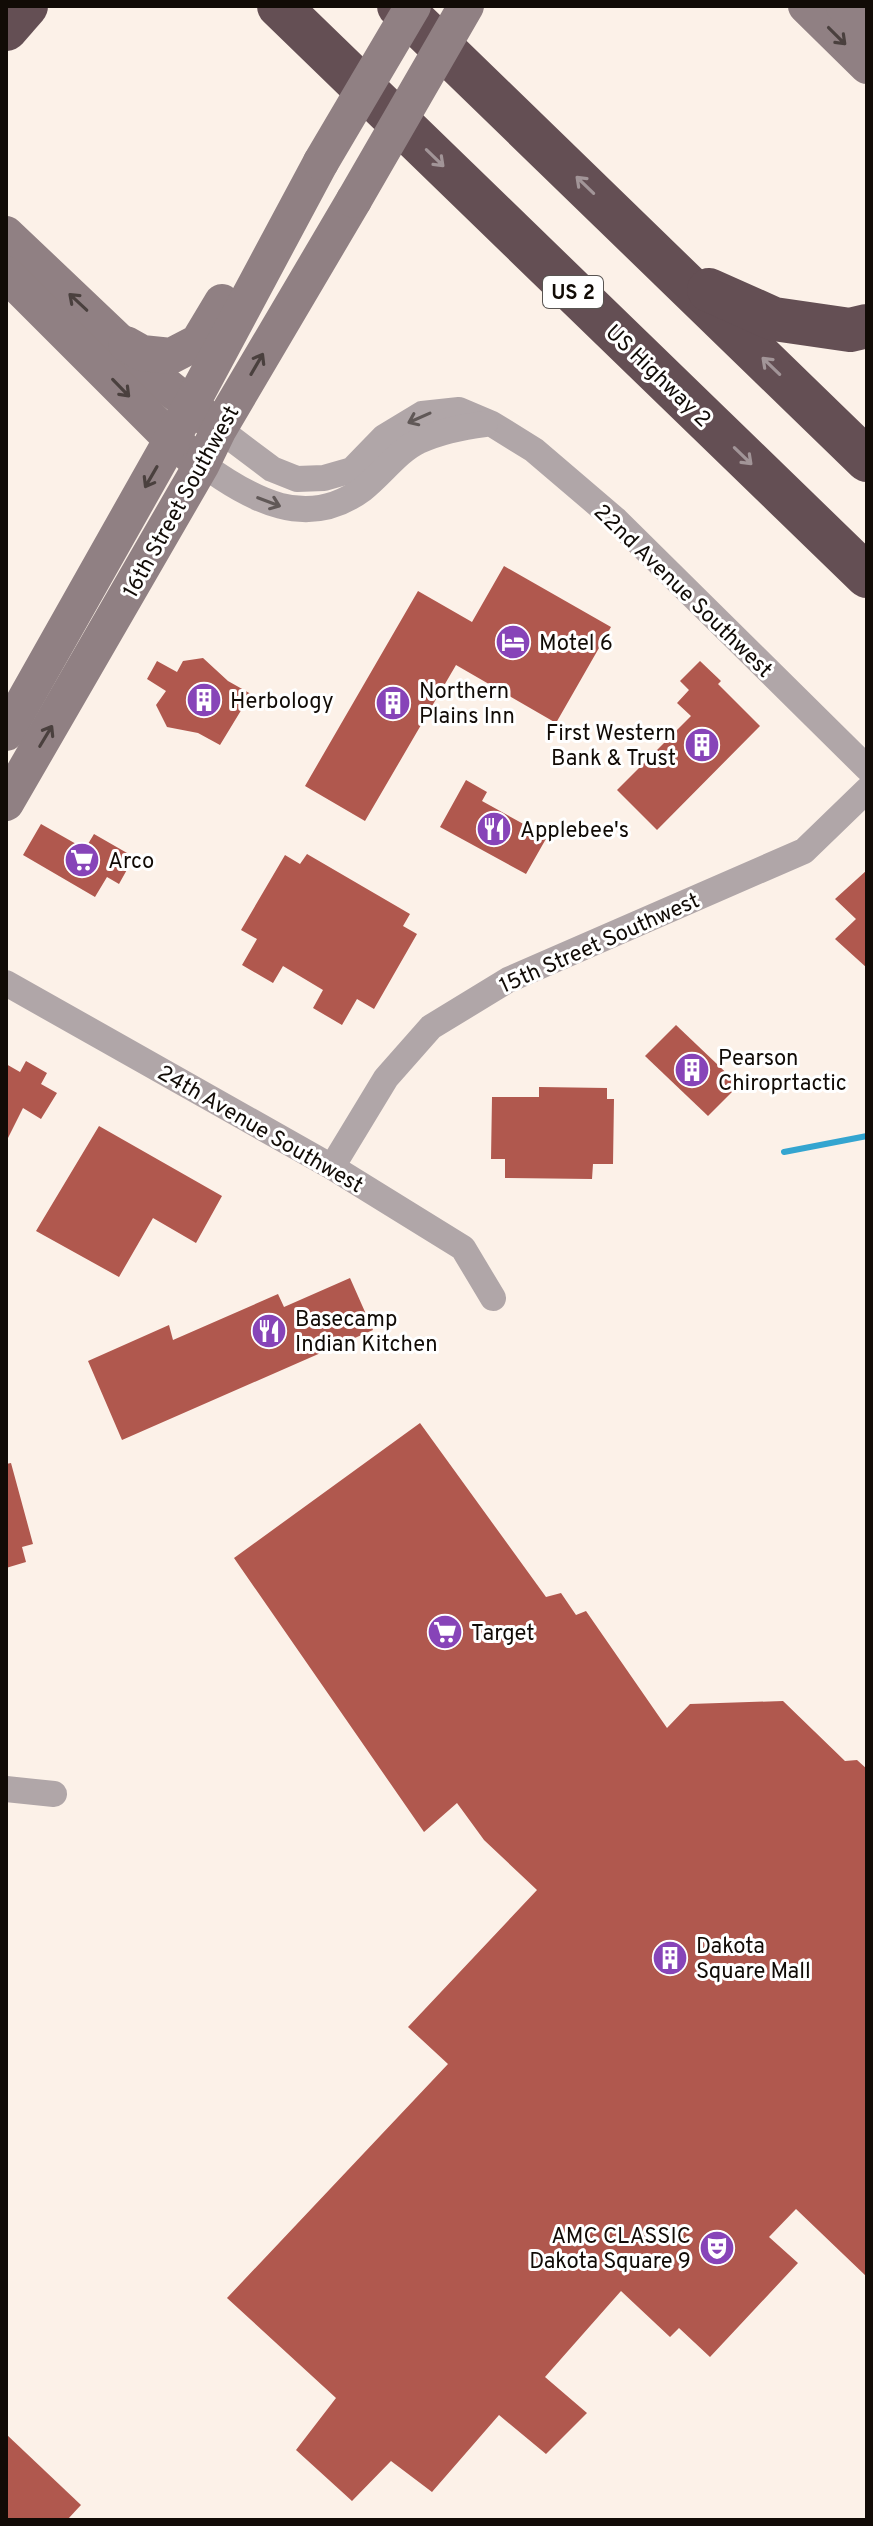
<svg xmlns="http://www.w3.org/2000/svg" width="873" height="2526" viewBox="0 0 873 2526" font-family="Overpass,sans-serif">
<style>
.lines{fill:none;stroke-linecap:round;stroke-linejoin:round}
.stream{stroke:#34a5d0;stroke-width:6}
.building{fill:#b0584e}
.street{stroke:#b0a6a8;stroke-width:26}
.secondary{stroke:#908083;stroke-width:36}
.highway{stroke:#644f54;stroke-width:44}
.secondary-bridge{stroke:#908083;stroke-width:36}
.oneway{stroke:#4a403e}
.oneway2{stroke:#a29598}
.oneway3{stroke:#605857}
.labels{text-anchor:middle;stroke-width:6;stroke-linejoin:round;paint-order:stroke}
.shield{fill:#fff;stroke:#585451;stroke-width:2}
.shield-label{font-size:20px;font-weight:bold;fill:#110b06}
.street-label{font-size:22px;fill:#110b06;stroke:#fff}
.poi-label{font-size:22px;fill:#110b06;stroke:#fff;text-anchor:start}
</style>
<rect width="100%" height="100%" fill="#fcf1e8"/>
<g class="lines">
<!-- stream -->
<path class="stream" d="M 784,1152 L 867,1136"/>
</g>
<!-- building -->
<g class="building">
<path d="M 504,566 L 611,627 L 556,723 L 456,665 L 365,821 L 305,786 L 418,591 L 472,622 Z"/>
<path d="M 203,658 L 228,681 L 251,694 L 220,745 L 198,733 L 167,727 L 156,705 L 166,691 L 147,679 L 157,661 L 177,672 L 183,661 Z"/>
<path d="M 700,661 L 721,681 L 718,684 L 760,726 L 657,830 L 617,790 L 691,716 L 677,703 L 689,690 L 680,681 Z"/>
<path d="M 466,780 L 487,792 L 482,801 L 547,837 L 526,874 L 440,827 Z"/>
<path d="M 41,824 L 85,849 L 94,834 L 134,857 L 119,884 L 107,877 L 95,897 L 23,855 Z"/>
<path d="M 307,854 L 410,914 L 403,926 L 417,934 L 374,1009 L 357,999 L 342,1025 L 313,1008 L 323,990 L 283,966 L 273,983 L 242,965 L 257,939 L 241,930 L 285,855 L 300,864 Z"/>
<path d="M 867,870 L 867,968 L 835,939 L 856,919 L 835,899 Z"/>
<path d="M 676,1025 L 739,1085 L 708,1116 L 645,1056 Z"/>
<path d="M 26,1061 L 47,1073 L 41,1084 L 57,1093 L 41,1119 L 23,1108 L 6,1142 L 6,1064 L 20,1072 Z"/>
<path d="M 539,1087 L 607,1088 L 607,1099 L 614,1099 L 613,1164 L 593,1164 L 592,1179 L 505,1178 L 505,1159 L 491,1159 L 492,1097 L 539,1097 Z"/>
<path d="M 99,1126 L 222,1196 L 196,1243 L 153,1218 L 119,1277 L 36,1231 Z"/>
<path d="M 350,1278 L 373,1330 L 122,1440 L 88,1361 L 169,1325 L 173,1340 L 278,1294 L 284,1307 Z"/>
<path d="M 420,1423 L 546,1597 L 561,1593 L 576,1615 L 586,1611 L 667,1728 L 690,1704 L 783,1701 L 845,1761 L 857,1760 L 867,1769 L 867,2277 L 796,2209 L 769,2237 L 798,2263 L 710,2357 L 679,2328 L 670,2337 L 621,2291 L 545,2377 L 587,2413 L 546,2454 L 499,2415 L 432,2492 L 391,2461 L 352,2501 L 296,2450 L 336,2398 L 227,2298 L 448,2064 L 408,2027 L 537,1890 L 484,1840 L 457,1803 L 424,1832 L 234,1558 Z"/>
<path d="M 11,1463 L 33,1544 L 22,1547 L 26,1562 L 6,1568 L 6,1464 Z"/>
<path d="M 6,2434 L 81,2505 L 67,2520 L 6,2520 Z"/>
</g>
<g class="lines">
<!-- street -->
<g class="street">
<path d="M 219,429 L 272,469 L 297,479 L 324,478 L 352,470 L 384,437 L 422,414 L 459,410 L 492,424 L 534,450 L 616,520 L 867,768"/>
<path d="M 202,464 C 252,500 307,531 363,489 C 382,474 398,451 419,441 C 441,431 461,427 485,424"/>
<path d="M 6,983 L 332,1167 L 463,1248 L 493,1298"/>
<path d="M 332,1167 L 386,1078 L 431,1027 L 508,980 L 804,851 L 867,790"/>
<path d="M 6,1789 L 54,1794"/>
</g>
<!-- secondary -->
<g class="secondary">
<path d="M 806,6 L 867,66"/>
<path d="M 844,6 L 867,29"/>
<path d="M 6,234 L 163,383 L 209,420"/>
<path d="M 6,274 L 172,440 L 190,455"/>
<path d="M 126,344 L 142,353 L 171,356 L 198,342 L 222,302"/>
<path d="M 6,733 L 191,405 L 321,162"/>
<path d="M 6,803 L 202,464 L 219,429 L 354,200"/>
</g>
<!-- highway -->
<g class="highway">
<path d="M 279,6 L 867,576"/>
<path d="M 399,6 L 867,460"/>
<path d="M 6,29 L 26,6"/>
<path d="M 709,290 L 774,319 L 850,330 L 867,326"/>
</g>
<!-- secondary-bridge -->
<g class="secondary-bridge">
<path d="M 321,162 L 413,6"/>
<path d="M 354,200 L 466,6"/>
</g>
</g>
<!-- one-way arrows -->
<defs><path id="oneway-shaft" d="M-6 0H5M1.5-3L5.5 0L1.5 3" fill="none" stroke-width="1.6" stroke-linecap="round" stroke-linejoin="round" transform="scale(2)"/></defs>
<g class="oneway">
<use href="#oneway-shaft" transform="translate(837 36) rotate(45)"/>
<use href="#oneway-shaft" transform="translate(78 302) rotate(-137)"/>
<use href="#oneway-shaft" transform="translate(257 364) rotate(-60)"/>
<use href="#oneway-shaft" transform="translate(121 388) rotate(46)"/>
<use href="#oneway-shaft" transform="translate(151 477) rotate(120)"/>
<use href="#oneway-shaft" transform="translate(46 736) rotate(-59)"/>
</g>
<g class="oneway2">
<use href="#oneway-shaft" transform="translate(435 158) rotate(44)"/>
<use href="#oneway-shaft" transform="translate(585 185) rotate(-136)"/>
<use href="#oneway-shaft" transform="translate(771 366) rotate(-136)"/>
<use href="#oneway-shaft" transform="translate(743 456) rotate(44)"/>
</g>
<g class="oneway3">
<use href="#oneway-shaft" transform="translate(419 418) rotate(156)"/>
<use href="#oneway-shaft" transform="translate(269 502) rotate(21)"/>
</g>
<!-- icons -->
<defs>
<symbol id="hotel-disc" viewBox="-11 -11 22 22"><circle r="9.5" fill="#8744b8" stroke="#fff"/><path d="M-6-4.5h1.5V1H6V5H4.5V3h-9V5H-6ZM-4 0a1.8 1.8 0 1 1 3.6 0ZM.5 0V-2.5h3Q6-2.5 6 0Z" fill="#fff"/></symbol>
<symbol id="building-disc" viewBox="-11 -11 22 22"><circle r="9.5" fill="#8744b8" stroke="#fff"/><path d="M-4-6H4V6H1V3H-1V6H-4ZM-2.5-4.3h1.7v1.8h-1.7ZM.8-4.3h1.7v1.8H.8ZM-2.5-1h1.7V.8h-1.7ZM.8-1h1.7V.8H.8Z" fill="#fff"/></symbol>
<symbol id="restaurant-disc" viewBox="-11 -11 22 22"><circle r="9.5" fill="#8744b8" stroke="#fff"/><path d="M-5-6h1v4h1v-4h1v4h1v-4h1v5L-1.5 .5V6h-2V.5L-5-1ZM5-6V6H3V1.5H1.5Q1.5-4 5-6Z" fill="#fff"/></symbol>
<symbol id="supermarket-disc" viewBox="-11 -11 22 22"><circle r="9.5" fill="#8744b8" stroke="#fff"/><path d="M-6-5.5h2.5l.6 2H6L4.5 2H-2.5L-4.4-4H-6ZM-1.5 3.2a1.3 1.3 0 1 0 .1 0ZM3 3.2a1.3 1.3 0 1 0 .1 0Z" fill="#fff"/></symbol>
<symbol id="theatre-disc" viewBox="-11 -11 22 22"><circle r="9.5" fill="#8744b8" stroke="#fff"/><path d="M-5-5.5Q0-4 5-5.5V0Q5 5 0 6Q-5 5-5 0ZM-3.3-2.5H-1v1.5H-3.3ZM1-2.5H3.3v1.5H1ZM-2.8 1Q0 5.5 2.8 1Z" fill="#fff"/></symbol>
</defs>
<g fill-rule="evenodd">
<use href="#hotel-disc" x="493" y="622" width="40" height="40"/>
<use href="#building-disc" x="184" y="680" width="40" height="40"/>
<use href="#building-disc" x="373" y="683" width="40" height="40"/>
<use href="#building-disc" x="682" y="725" width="40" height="40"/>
<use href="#restaurant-disc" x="474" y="809" width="40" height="40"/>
<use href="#supermarket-disc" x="62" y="840" width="40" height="40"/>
<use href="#building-disc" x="672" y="1050" width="40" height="40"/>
<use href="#restaurant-disc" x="249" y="1311" width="40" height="40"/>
<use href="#supermarket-disc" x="425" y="1612" width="40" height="40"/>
<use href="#building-disc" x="650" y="1938" width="40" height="40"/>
<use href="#theatre-disc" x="697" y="2228" width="40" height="40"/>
</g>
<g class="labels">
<!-- shield labels -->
<rect class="shield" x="543" y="276" width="60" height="32" rx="6"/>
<g class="shield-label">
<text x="573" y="299">US 2</text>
</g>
<!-- street labels -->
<g class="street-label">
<text transform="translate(659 375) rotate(44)" y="8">US Highway 2</text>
<text transform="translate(180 501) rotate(-61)" y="8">16th Street Southwest</text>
<text transform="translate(684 590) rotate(44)" y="8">22nd Avenue Southwest</text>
<text transform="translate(599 942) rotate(-24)" y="8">15th Street Southwest</text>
<text transform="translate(261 1128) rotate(30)" y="8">24th Avenue Southwest</text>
</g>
<!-- poi labels -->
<g class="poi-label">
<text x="539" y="650">Motel 6</text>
<text x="419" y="698">Northern<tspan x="419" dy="25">Plains Inn</tspan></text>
<text x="230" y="708">Herbology</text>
<text x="676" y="740" text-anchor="end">First Western<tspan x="676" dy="25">Bank &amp; Trust</tspan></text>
<text x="520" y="837">Applebee's</text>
<text x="108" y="868">Arco</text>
<text x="718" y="1065">Pearson<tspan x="718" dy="25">Chiroprtactic</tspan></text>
<text x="295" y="1326">Basecamp<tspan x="295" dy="25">Indian Kitchen</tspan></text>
<text x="471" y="1640">Target</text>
<text x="696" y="1953">Dakota<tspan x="696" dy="25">Square Mall</tspan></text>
<text x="691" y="2243" text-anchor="end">AMC CLASSIC<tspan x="691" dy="25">Dakota Square 9</tspan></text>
</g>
</g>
<!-- border -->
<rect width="873" height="2526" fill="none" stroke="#110b06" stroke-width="16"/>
</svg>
